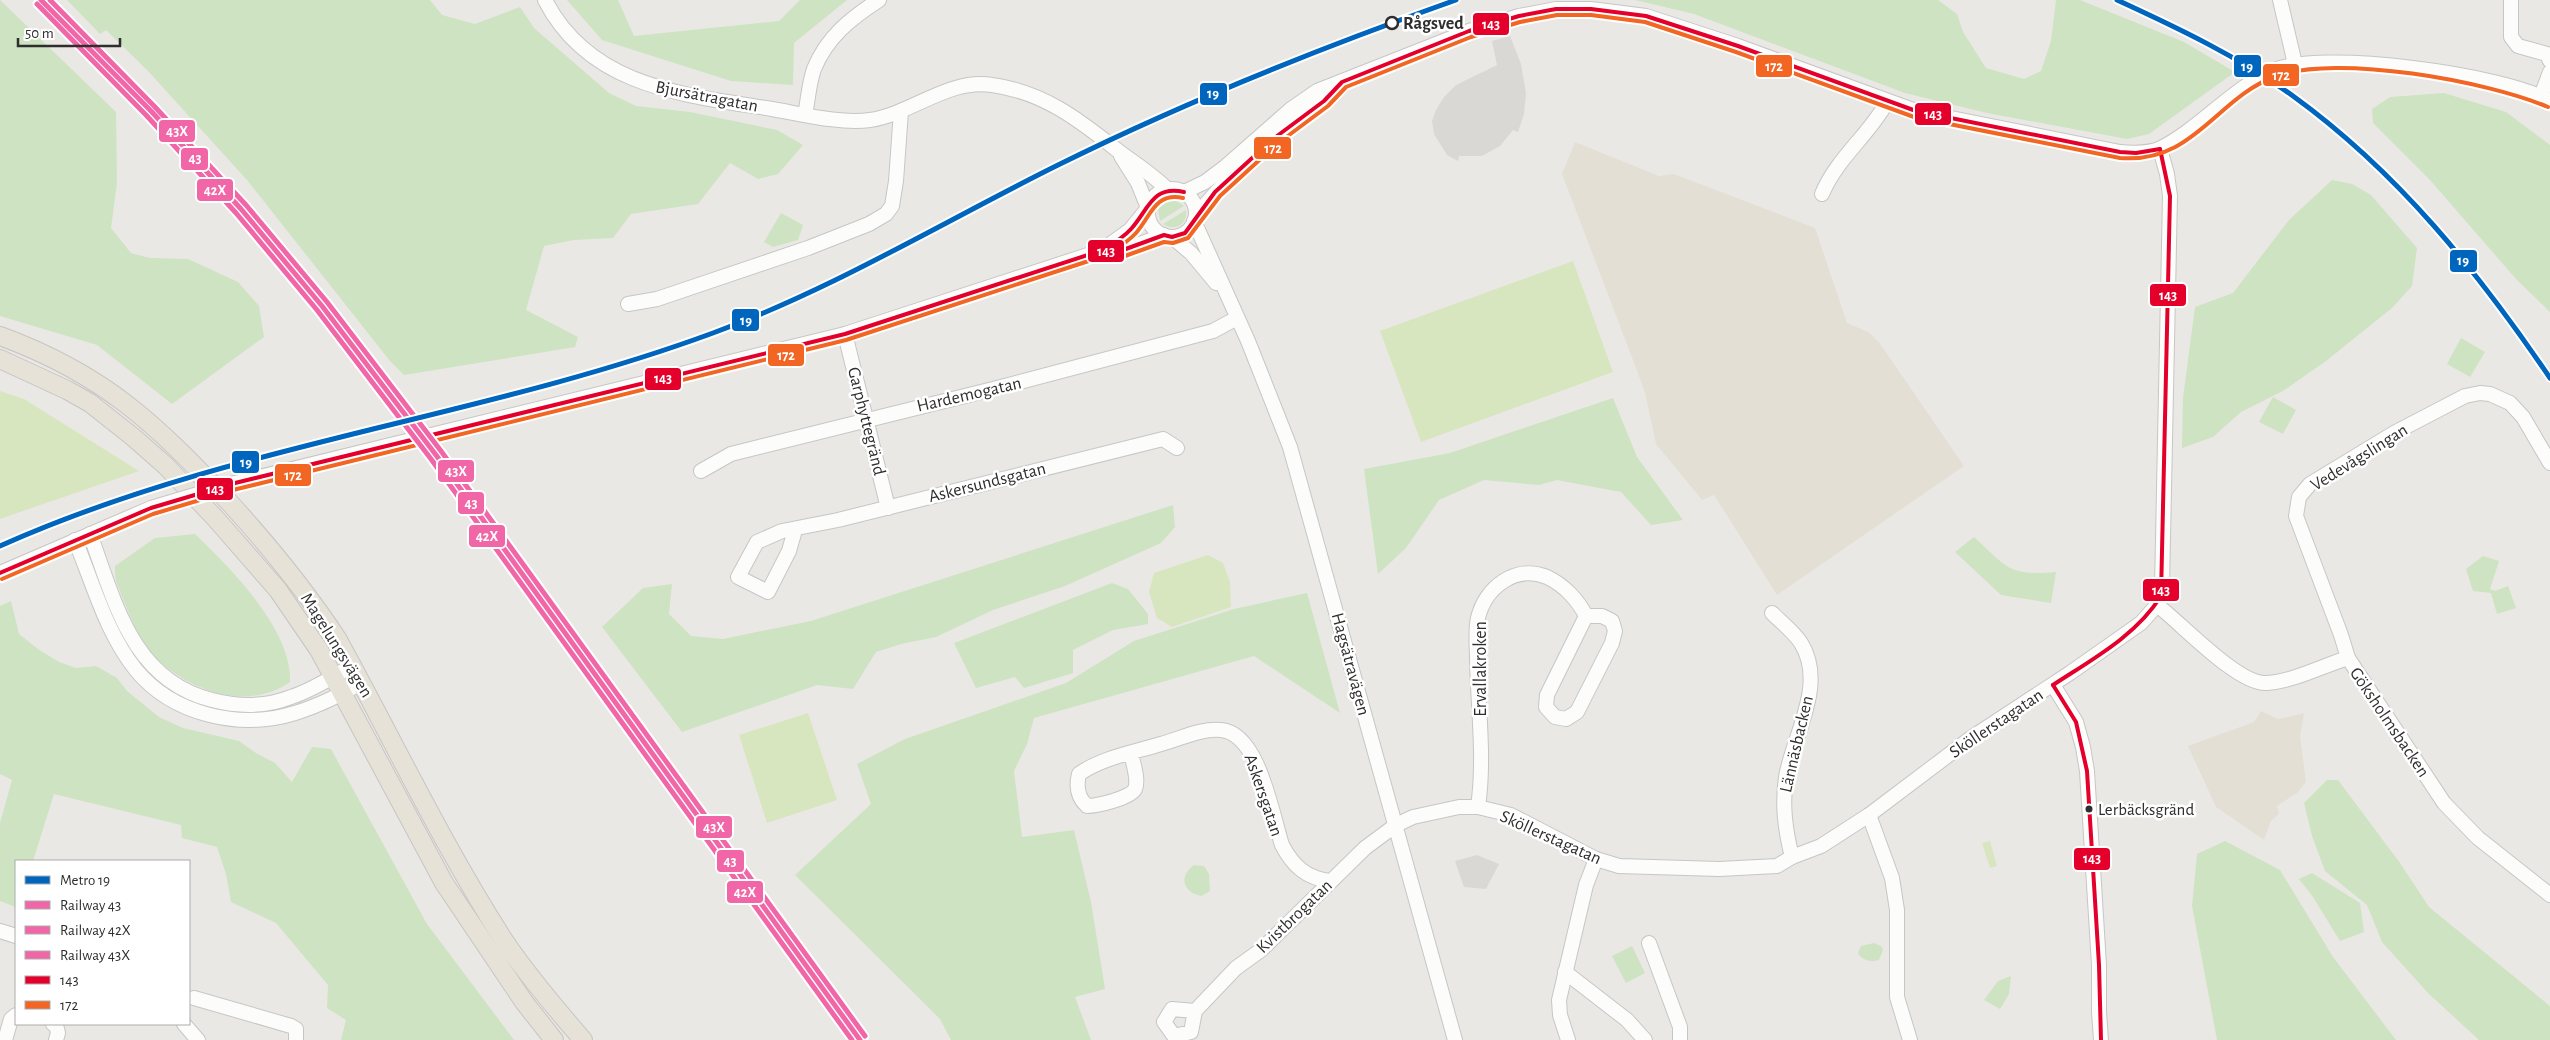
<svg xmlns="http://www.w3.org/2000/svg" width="2550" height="1040" viewBox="0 0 2550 1040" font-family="'Alegreya Sans',sans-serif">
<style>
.education{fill:#e4dfd4}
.green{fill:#cee3c1}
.pitch{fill:#d7e6bf}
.plaza{fill:#dad8d5}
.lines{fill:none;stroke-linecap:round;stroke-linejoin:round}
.minor-casing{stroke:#c7c6c7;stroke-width:16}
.major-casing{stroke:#c6c5c4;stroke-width:20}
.minor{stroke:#fcfcfb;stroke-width:14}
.major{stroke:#e6e2d7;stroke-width:18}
.minor-bridge-casing{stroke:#c7c6c7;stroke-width:16;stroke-linecap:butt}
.minor-bridge{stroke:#fcfcfb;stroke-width:14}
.bus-1-casing{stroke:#fff;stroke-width:8}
.bus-2-casing{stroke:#fff;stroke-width:8}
.bus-1{stroke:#e4002b;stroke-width:4}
.bus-2{stroke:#f26522;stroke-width:4}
.rail-1-casing{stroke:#fff;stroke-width:9}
.rail-2-casing{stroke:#fff;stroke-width:9}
.rail-3-casing{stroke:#fff;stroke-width:9}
.rail-1{stroke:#f166a7;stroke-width:5}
.rail-2{stroke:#f166a7;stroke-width:5}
.rail-3{stroke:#f166a7;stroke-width:5}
.metro-1-casing{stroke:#fff;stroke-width:9}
.metro-1{stroke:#0065bd;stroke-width:5}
.stop-dot{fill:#fff;stroke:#2e2e2e;stroke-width:2.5}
.bus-dot{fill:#2e2e2e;stroke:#fff;stroke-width:2}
.labels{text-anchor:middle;stroke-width:5;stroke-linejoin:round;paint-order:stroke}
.bus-label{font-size:17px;fill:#2e2e2e;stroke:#fff;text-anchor:start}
.stop-label{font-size:18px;font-weight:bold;fill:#2e2e2e;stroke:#fff;text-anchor:start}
.street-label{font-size:18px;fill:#2e2e2e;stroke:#fff}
.line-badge{stroke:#fff;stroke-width:2}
.badge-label{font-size:14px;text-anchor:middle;font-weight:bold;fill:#fff}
</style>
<rect width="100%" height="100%" fill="#eae8e5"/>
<!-- education -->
<g class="education">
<path d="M 1575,142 L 1659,176 L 1674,174 L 1815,228 L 1847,323 L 1868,332 L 1879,342 L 1964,466 L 1777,595 L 1714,495 L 1702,500 L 1656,444 L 1645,393 L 1636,368 L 1562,174 Z"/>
<path d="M 2261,711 L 2278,719 L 2304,713 L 2300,736 L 2306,782 L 2297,793 L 2277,806 L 2279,814 L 2271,821 L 2264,840 L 2216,807 L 2188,746 L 2254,722 Z"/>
</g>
<!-- green -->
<g class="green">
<path d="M 0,0 L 116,112 L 117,183 L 111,228 L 131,253 L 150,258 L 188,259 L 238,282 L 259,306 L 264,337 L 172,404 L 97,345 L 0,316 Z"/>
<path d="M 67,0 L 430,0 L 442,15 L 475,24 L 520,7 L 534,28 L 609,93 L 636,106 L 690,112 L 777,130 L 803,145 L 778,174 L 758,179 L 730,163 L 698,204 L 631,214 L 613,238 L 574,240 L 544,246 L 526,310 L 578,337 L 575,347 L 404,375 L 390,361 L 247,180 L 148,71 L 106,30 L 100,34 Z"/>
<path d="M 567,0 L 618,0 L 634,36 L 779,21 L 800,0 L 847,0 L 794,43 L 793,85 L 731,81 L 602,40 Z"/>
<path d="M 1635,0 L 1938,0 L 1957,14 L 1963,32 L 1986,68 L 2024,79 L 2041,71 L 2051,41 L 2056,0 L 2080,0 L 2184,42 L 2235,72 L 2149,134 L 2127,139 L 1987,113 L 1905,93 L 1694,14 Z"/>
<path d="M 2444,93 L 2506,112 L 2550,145 L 2550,312 L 2516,279 L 2430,180 L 2373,123 L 2372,109 L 2390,97 Z"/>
<path d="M 2332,180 L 2352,184 L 2371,195 L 2417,248 L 2412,286 L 2392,308 L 2326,361 L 2283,391 L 2241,412 L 2213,437 L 2182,448 L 2183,398 L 2195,307 L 2233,293 L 2289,220 Z"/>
<path d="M 1168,200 L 1175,200 L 1184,206 L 1160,221 L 1158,209 Z"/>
<path d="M 1186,210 C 1188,224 1175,232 1163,224 Z"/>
<path d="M 781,213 L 803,225 L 798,240 L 773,247 L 764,242 Z"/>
<path d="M 2461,338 L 2485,352 L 2470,377 L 2447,364 Z"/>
<path d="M 2273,397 L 2296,410 L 2283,434 L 2259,422 Z"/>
<path d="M 1613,398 L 1637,457 L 1683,520 L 1651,525 L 1621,492 L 1557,480 L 1539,485 L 1484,480 L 1439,500 L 1406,548 L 1378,574 L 1364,469 L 1450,453 Z"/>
<path d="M 1173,505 L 1175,527 L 1161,543 L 1065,586 L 993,610 L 936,637 L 901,644 L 876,652 L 853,689 L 817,685 L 682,732 L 602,627 L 643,588 L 672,584 L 669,614 L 691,636 L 723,639 L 811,621 Z"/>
<path d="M 195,534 C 231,569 292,629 290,682 C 244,714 182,688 148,650 C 140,641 120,593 116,581 C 115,576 115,570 115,566 L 155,538 Z"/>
<path d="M 1974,537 C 2008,568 2008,576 2056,572 L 2051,603 L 2001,595 L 1955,552 Z"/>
<path d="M 2483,556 L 2499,561 L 2490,589 L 2495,591 L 2508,586 L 2516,608 L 2497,614 L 2491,593 L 2473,591 L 2466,569 Z"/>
<path d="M 1112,583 L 1128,589 L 1148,614 L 1148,624 L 1113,630 L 1073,650 L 1073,673 L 1024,688 L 1015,677 L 976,688 L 954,643 Z"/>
<path d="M 1307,593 L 1340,713 L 1254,656 L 1034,718 L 1027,744 L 1014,771 L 1022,837 L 1074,830 L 1091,902 L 1105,989 L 1075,997 L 1091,1040 L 951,1040 L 940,1019 L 795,875 L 871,804 L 857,764 L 905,739 L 1066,683 L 1134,641 L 1234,609 Z"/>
<path d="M 11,601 L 19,634 L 38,649 L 59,662 L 76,668 L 96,666 L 117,678 L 127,691 L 159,717 L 183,728 L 239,741 L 256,753 L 275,763 L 292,782 L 312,747 L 331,749 L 427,924 L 514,1040 L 341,1040 L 346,1020 L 327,1008 L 328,985 L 276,923 L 231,902 L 226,874 L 217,847 L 182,838 L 181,825 L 54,794 L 33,861 L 16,861 L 16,907 L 0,901 L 0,823 L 12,780 L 0,774 L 0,606 Z"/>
<path d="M 2327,780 L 2338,780 L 2400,863 L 2429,907 L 2550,1006 L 2550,1040 L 2479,1040 L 2428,993 L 2382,942 L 2367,905 L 2325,871 L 2312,836 L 2304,803 Z"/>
<path d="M 2225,841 L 2280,870 L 2333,957 L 2396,1040 L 2217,1040 L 2192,906 L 2197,854 Z"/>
<path d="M 1194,865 L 1204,866 L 1209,874 L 1210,891 L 1201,896 C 1183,892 1178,877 1194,865 Z"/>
<path d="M 2312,873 L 2360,903 L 2364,932 L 2340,941 L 2313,897 L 2299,879 Z"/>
<path d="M 1874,943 L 1881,946 L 1883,950 L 1879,960 C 1872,963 1861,960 1858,953 L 1861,946 Z"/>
<path d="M 1632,946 L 1645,973 L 1626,983 L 1612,956 Z"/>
<path d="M 2011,976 L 2009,994 L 2000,1009 L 1984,1000 L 1998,981 Z"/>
</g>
<!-- pitch -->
<g class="pitch">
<path d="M 1573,261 L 1613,372 L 1421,442 L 1380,331 Z"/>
<path d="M 0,391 L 24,399 L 139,471 L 0,519 Z"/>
<path d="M 1208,555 L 1223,563 L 1230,582 L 1231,607 L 1172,627 L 1157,618 L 1149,592 L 1154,573 Z"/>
<path d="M 808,713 L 837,800 L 767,823 L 739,735 Z"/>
<path d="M 1990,841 L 1997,866 L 1990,868 L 1982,843 Z"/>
</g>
<!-- plaza -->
<g class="plaza">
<path d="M 1510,36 L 1521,64 L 1526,93 L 1524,114 L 1518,132 L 1513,130 L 1500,146 L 1482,156 L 1459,156 L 1458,161 L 1447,155 L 1434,134 L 1432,121 L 1436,110 L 1444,97 L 1456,85 L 1497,65 L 1492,41 Z"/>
<path d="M 1477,855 L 1499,864 L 1486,889 L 1464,887 L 1455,861 Z"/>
</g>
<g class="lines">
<defs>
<g id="minor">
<path d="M 545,0 C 590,88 686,95 772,109 C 802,114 840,124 870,120 C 911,114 949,78 992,85 C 1043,92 1078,119 1117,150 C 1134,163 1152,174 1167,189"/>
<path d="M 2280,0 L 2295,64"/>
<path d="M 2511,0 L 2511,37 L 2518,46 L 2547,54 L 2550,61"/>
<path d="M 2541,96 L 2550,72"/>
<path d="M 805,115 C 808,100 809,83 814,69 C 827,37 851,18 879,0"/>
<path d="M 1121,156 L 1138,183 L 1148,208"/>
<circle cx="1172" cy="213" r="24"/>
<path d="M 1184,192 L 1205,182 L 1225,167 L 1291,109 L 1317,91 L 1469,31 L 1519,16 L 1556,9 L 1591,9 L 1646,16 L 1738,46 L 1916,111 L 2120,152 C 2132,153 2149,154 2161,148 C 2199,129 2234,87 2274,70 C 2324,50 2502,74 2550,101"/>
<path d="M 1822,194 C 1837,158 1869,135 1887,102"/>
<path d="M 1196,216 C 1219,187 1246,161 1275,137 C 1297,119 1320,105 1340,84"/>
<path d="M 1194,221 L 1248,341 L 1290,447 L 1455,1040"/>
<path d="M 1172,237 L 1191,253 L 1216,283"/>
<path d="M 1101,251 L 1130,230 L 1148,208"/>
<path d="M 628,304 L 657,299 L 808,248 L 869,224 L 886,214 L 892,206 L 896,181 L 901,111"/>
<path d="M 845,334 L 888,508"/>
<path d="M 701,471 L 731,454 L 997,388 L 1213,331 L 1237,318"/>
<path d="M 235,483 L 845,334 L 1100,251 L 1123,250 L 1164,235"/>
<path d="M 795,530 L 789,551 L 768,592 L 738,577 L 757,542 L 782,531 L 838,520 L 1163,439 L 1177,448"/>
<path d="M 90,534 C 115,602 132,680 212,700 C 239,707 266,707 291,697 C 313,690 332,677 352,666"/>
<path d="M 75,540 C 93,583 106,633 136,670 C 173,715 240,730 295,713 C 318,706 340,695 361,683"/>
<path d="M 0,573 L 151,508"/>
<path d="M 2157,605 C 2181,623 2239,686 2267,683 C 2294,681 2322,666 2348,658 L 2444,803 L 2478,838 L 2550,895"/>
<path d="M 1772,613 C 1781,622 1794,632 1801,643 C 1827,685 1793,735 1786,777 C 1782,805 1785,829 1792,857"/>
<path d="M 2348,658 L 2341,635 L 2296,516 L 2299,497 L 2310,484 L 2394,433 L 2465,396 L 2480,393 L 2490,394 L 2510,403 L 2523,417 L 2550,463"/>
<path d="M 2053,685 L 2076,722 L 2083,747 L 2087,771 L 2099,965 L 2099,1012 L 2101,1040"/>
<path d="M 1131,753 C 1133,763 1139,780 1135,789 C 1131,798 1097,806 1087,806 C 1077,797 1076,786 1079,774 C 1101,758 1135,752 1161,744 C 1180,739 1201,728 1221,730 C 1259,733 1272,814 1282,845 C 1293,866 1306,878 1330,881"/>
<path d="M 1478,807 C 1485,758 1478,709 1477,659 C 1477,646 1475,630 1478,618 C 1485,588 1515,564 1547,577 C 1564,585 1578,600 1586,616 L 1547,695 L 1546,707 L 1555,717 L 1566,719 L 1577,712 L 1612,643 L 1615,631 L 1612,621 L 1602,616 L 1586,616"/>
<path d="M 1869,815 L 1892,878 L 1897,910 L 1897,997 L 1910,1040"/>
<path d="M 0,931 L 16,936"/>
<path d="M 1649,943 L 1680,1027 L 1680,1040"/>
<path d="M 1565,972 L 1627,1020 L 1645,1040"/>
<path d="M 194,998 L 291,1026 L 296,1029 L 296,1040"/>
<path d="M 1195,1011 L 1172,1009 L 1164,1022 L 1174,1036 L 1191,1032 L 1195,1011 L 1236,968 L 1261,950 L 1365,848 L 1396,825 L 1413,817 L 1459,807 L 1478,807 L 1511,815 L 1596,859 L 1619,866 L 1719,869 L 1777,866 L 1792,857 L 1821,846 L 1869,815 L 1971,738 L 2070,673 L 2141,623 L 2157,605 L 2162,587 L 2170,196 L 2167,174 L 2160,149"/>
<path d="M 53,1024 L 56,1025 L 58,1033 L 56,1040"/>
<path d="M 184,1024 L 198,1040"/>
<path d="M 5,1040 L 11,1019 L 16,1015"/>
<path d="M 1568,1040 L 1560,1015 L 1559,1000 L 1586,885 L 1596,859"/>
</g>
<g id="major">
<path d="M 0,336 C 104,374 156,424 230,503 C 269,546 306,591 338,640 C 393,740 443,846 505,942 C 528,976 556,1009 583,1040"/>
<path d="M 0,359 L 67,390 L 90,403 L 133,437 L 166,466 L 216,519 L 278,590 L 319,650 L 444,883 L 524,1002 L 554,1040"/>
</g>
</defs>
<!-- minor casing -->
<use href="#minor" class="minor-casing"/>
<!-- major casing -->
<use href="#major" class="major-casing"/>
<!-- minor -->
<use href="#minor" class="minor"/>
<!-- major -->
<use href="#major" class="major"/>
<defs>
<path id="minor-bridge" d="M 151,508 L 235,483"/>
</defs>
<!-- minor-bridge casing -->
<use href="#minor-bridge" class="minor-bridge-casing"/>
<!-- minor-bridge -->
<use href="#minor-bridge" class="minor-bridge"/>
<defs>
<g id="bus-1">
<path d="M 1100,252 C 1111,245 1123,238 1131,229 C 1149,209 1152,185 1184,192"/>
<path d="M 0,573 L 151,508 L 235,483 L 845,334 L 1100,251 L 1123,250 L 1164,235 L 1172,237 L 1185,233 L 1215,192 L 1273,139 L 1324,101 L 1342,82 L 1469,31 L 1519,16 L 1556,9 L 1591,9 L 1646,16 L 1738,46 L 1916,111 L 2120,152 L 2136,153 L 2160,149"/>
<path d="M 2053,685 C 2091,660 2136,636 2161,596 L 2170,196 L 2160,149"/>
<path d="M 2053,685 L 2076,722 L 2087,771 L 2099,965 L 2101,1040"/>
</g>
<g id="bus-2">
<path d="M 1104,257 C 1114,250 1127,243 1136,233 C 1151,216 1155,192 1183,198"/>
<path d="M 2,579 L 153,514 L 237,489 L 846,340 L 1101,257 L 1125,256 L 1164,242 L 1173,243 L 1188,238 L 1220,196 L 1277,144 L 1328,106 L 1346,87 L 1471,37 L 1520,22 L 1557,15 L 1591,15 L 1645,22 L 1736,52 L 1914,117 L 2120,158 C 2194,164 2216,98 2276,76 C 2338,54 2487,81 2548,107"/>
</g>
</defs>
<!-- bus-1 casing -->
<use href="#bus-1" class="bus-1-casing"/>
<!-- bus-2 casing -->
<use href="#bus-2" class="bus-2-casing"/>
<!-- bus-1 -->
<use href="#bus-1" class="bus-1"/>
<!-- bus-2 -->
<use href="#bus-2" class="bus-2"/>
<defs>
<path id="rail-1" d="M 41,0 L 151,111 L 241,209 L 322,306 L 436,455 L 860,1040"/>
<path id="rail-2" d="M 37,4 L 146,115 L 236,213 L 317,310 L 431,459 L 852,1040"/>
<path id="rail-3" d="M 50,0 L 155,107 L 246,205 L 327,302 L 441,451 L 865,1036"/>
</defs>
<!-- rail-1 casing -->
<use href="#rail-1" class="rail-1-casing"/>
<!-- rail-2 casing -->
<use href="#rail-2" class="rail-2-casing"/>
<!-- rail-3 casing -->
<use href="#rail-3" class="rail-3-casing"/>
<!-- rail-1 -->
<use href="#rail-1" class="rail-1"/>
<!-- rail-2 -->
<use href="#rail-2" class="rail-2"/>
<!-- rail-3 -->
<use href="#rail-3" class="rail-3"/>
<defs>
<g id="metro-1">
<path d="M 2117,0 C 2178,28 2239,57 2293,96 C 2398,172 2478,272 2550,378"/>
<path d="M 0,546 C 228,444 480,419 713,333 C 833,289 943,222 1058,165 C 1187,101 1320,48 1456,0"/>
</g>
</defs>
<!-- metro-1 casing -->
<use href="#metro-1" class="metro-1-casing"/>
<!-- metro-1 -->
<use href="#metro-1" class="metro-1"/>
</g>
<!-- markers -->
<circle class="stop-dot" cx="1392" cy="23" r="6"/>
<circle class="bus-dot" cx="2089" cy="809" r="4.5"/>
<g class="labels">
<!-- bus labels -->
<g class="bus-label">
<text x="2098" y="815">Lerbäcksgränd</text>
</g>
<!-- stop labels -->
<g class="stop-label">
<text x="1403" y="29">Rågsved</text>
</g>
<!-- street labels -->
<g class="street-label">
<text transform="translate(707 96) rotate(11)" y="6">Bjursätragatan</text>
<text transform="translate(969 394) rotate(-13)" y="6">Hardemogatan</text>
<text transform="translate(867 421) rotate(76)" y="6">Garphyttegränd</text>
<text transform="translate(2359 457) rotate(-32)" y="6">Vedevågslingan</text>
<text transform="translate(987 482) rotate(-14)" y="6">Askersundsgatan</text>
<text transform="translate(337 645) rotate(58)" y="6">Magelungsvägen</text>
<text transform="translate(1351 664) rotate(75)" y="6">Hagsätravägen</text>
<text transform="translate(1480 669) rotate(-90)" y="6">Ervallakroken</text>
<text transform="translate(2390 722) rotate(56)" y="6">Göksholmsbacken</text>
<text transform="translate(1996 723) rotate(-34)" y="6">Sköllerstagatan</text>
<text transform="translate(1796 744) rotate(-77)" y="6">Lännäsbacken</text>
<text transform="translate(1264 795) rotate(71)" y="6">Askersgatan</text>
<text transform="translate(1551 837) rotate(24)" y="6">Sköllerstagatan</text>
<text transform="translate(1294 916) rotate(-44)" y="6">Kvistbrogatan</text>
</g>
</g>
<g class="line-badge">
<rect x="1472" y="12" width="38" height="24" rx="5" fill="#e4002b"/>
<rect x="1755" y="54" width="38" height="24" rx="5" fill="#f26522"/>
<rect x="2233" y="54" width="29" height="24" rx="5" fill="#0065bd"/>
<rect x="2262" y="63" width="38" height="24" rx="5" fill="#f26522"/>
<rect x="1199" y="82" width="29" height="24" rx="5" fill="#0065bd"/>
<rect x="1914" y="102" width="38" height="24" rx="5" fill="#e4002b"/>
<rect x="158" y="119" width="38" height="24" rx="5" fill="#f166a7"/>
<rect x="1253" y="136" width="39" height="24" rx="5" fill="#f26522"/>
<rect x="180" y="147" width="29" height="24" rx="5" fill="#f166a7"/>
<rect x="196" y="178" width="38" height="24" rx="5" fill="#f166a7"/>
<rect x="1087" y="239" width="38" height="24" rx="5" fill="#e4002b"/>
<rect x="2449" y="249" width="29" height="24" rx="5" fill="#0065bd"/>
<rect x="2149" y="283" width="38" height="24" rx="5" fill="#e4002b"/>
<rect x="731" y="308" width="29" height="24" rx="5" fill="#0065bd"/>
<rect x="767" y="343" width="38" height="24" rx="5" fill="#f26522"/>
<rect x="644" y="367" width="38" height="24" rx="5" fill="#e4002b"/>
<rect x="231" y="450" width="29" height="24" rx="5" fill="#0065bd"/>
<rect x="437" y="459" width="38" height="24" rx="5" fill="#f166a7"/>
<rect x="274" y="463" width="38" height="24" rx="5" fill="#f26522"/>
<rect x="196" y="477" width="38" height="24" rx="5" fill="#e4002b"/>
<rect x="457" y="491" width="28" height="24" rx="5" fill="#f166a7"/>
<rect x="468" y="524" width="38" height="24" rx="5" fill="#f166a7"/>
<rect x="2142" y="578" width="38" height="24" rx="5" fill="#e4002b"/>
<rect x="695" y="815" width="38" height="24" rx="5" fill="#f166a7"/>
<rect x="2073" y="847" width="38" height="24" rx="5" fill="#e4002b"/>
<rect x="716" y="849" width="29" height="24" rx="5" fill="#f166a7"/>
<rect x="726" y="880" width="38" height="24" rx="5" fill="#f166a7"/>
</g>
<g class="badge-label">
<text x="1491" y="29">143</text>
<text x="1774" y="71">172</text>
<text x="2247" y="71">19</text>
<text x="2281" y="80">172</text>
<text x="1213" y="98">19</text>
<text x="1933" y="119">143</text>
<text x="177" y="136">43X</text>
<text x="1273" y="153">172</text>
<text x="195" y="163">43</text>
<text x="215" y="195">42X</text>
<text x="1106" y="256">143</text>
<text x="2463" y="265">19</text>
<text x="2168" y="300">143</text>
<text x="746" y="325">19</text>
<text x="786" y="360">172</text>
<text x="663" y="383">143</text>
<text x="246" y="467">19</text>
<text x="456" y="476">43X</text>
<text x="293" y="480">172</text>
<text x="215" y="494">143</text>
<text x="471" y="508">43</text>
<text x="487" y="541">42X</text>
<text x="2161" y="595">143</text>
<text x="714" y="832">43X</text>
<text x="2092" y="863">143</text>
<text x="730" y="866">43</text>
<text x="745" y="897">42X</text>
</g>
<!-- legend -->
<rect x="15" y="860" width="175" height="165" fill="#ffffff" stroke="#ababab"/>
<rect x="25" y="876" width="25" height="8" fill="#0065bd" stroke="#ababab"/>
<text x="60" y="885" font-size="15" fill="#2e2e2e">Metro 19</text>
<rect x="25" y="901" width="25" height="8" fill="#f166a7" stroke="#ababab"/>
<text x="60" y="910" font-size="15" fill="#2e2e2e">Railway 43</text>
<rect x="25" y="926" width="25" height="8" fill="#f166a7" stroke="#ababab"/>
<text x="60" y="935" font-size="15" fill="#2e2e2e">Railway 42X</text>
<rect x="25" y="951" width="25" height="8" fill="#f166a7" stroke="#ababab"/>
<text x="60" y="960" font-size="15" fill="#2e2e2e">Railway 43X</text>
<rect x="25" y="976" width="25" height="8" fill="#e4002b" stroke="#ababab"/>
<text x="60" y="985" font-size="15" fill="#2e2e2e">143</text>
<rect x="25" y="1001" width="25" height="8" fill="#f26522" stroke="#ababab"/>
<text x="60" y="1010" font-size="15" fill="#2e2e2e">172</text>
<!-- scale -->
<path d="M18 38v8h102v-8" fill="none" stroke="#2e2e2e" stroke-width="2.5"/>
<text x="25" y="38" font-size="15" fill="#2e2e2e" stroke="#ffffff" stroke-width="4" paint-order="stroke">50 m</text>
</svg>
